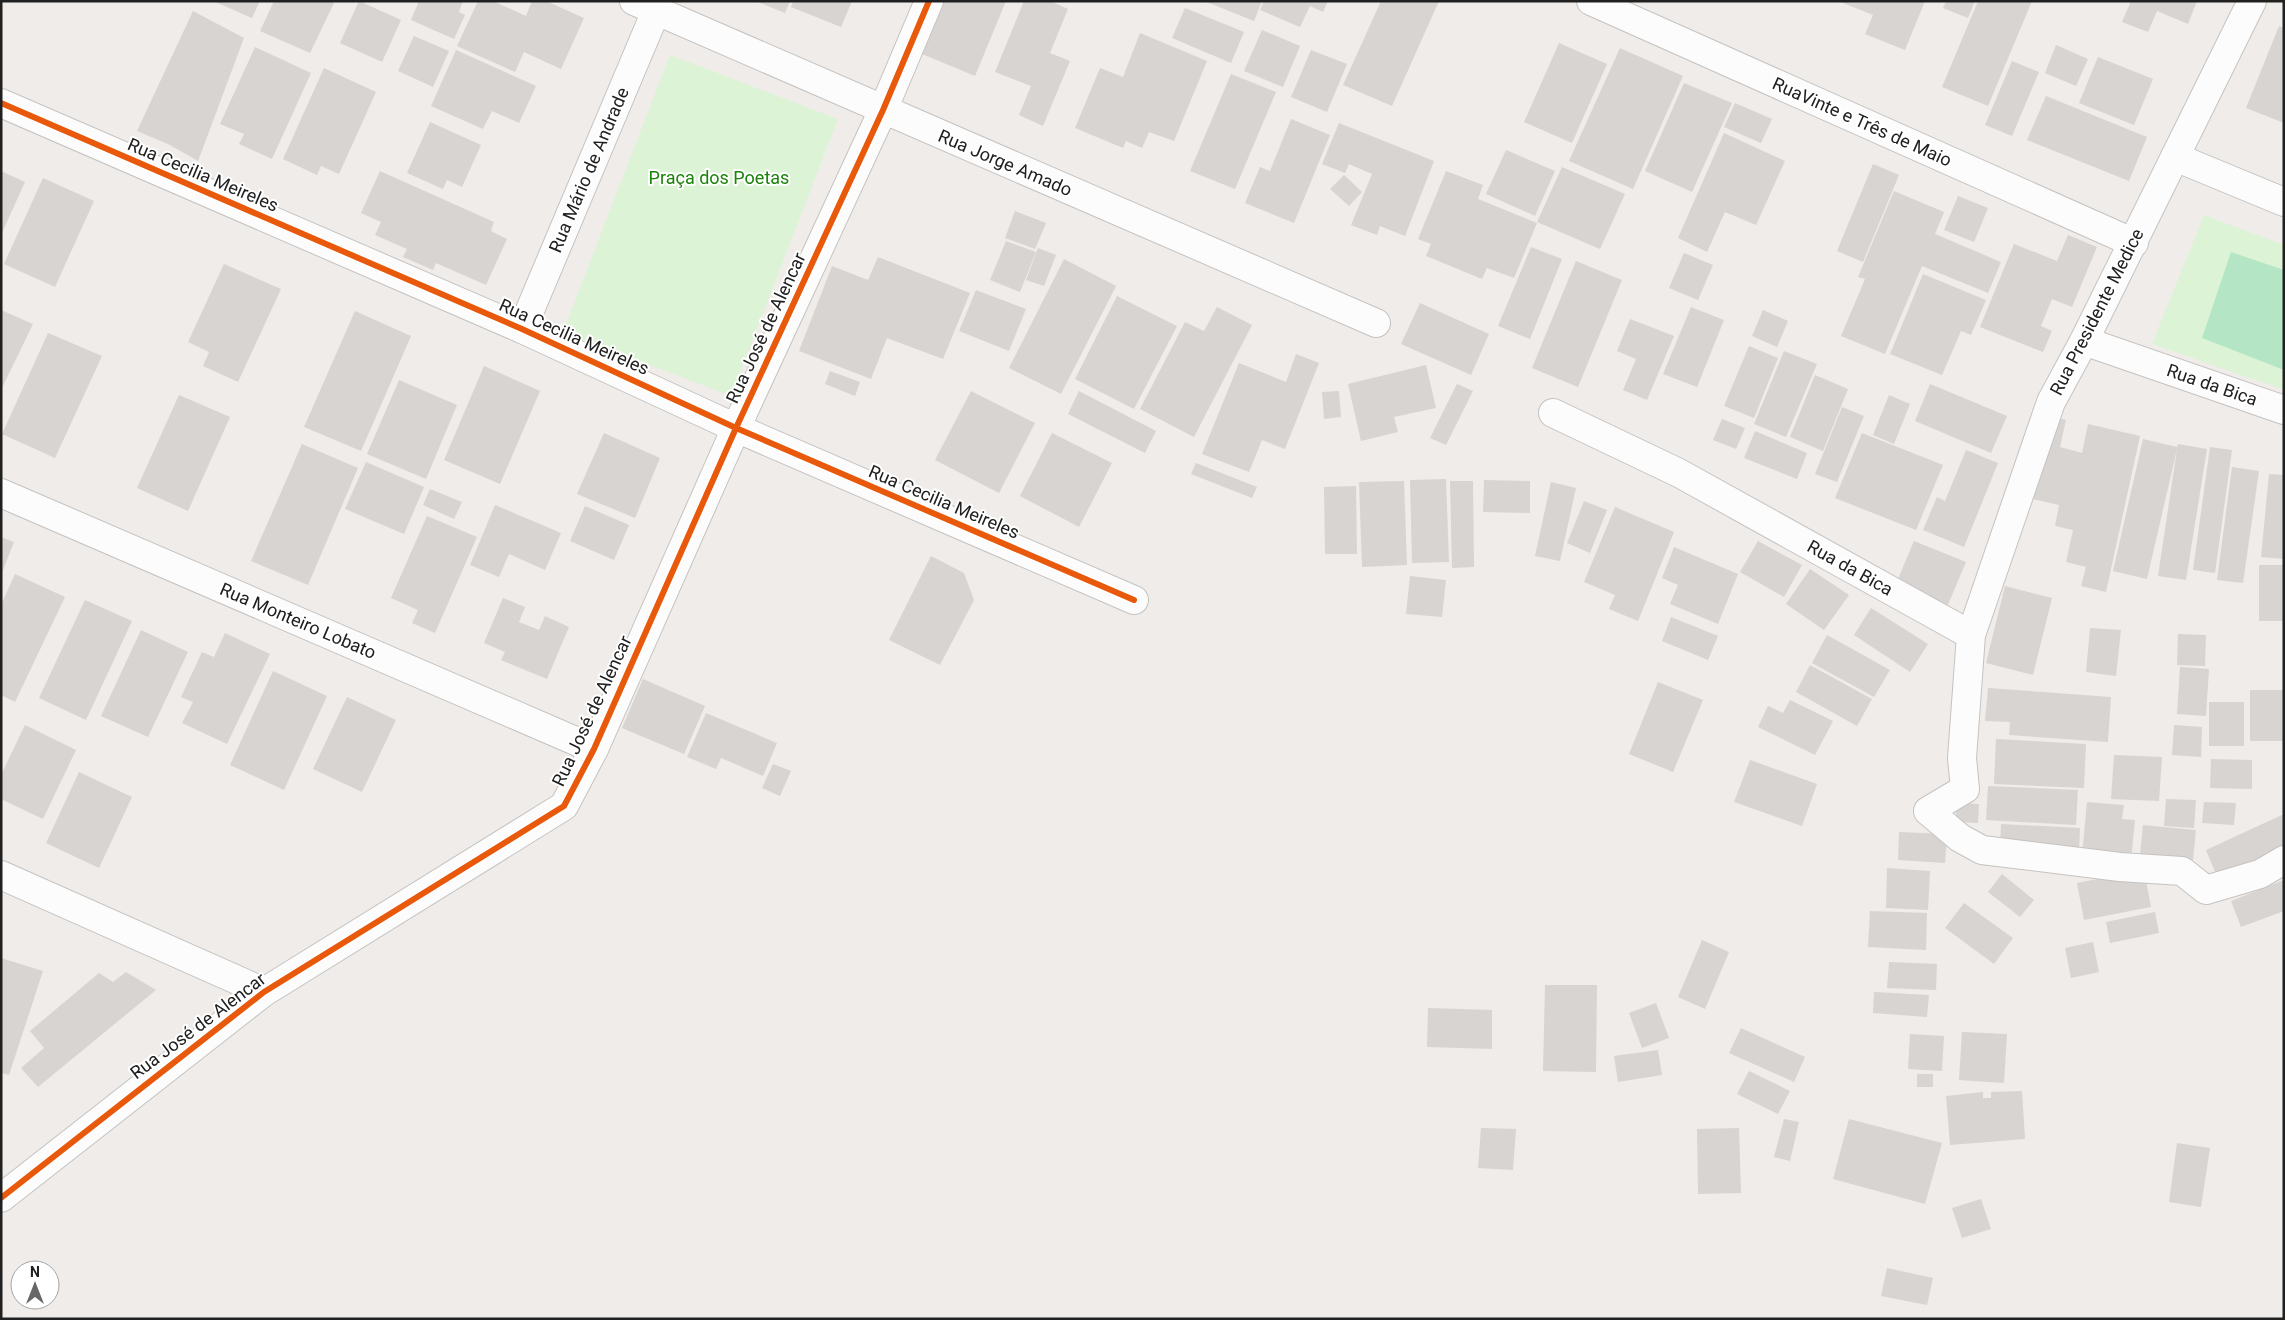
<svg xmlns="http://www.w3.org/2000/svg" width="2285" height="1320" viewBox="0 0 2285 1320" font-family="Roboto,sans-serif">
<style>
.park{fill:#dcf4d5}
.pitch{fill:#b4e6c5}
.building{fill:#d7d4d2}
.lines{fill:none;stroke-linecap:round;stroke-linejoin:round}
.minor-casing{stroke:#c4c3c1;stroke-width:30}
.minor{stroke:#fdfcfc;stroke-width:28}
.cycleway-casing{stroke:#fff;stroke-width:9}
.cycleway{stroke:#e8590c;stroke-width:6}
.labels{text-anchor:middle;stroke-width:4;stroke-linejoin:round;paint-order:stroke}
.street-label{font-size:18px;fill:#202020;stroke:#fff}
.park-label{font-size:18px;fill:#1b830a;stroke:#fff}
</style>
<rect width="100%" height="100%" fill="#efece9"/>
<!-- park -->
<g class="park">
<path d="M 670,55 L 838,119 L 731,396 L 563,332 Z"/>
<path d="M 2204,215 L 2284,245 L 2284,390 L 2152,344 Z"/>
</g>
<!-- pitch -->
<path class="pitch" d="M 2231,252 L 2284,270 L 2284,370 L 2202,338 Z"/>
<!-- building -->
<g class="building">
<path d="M 213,1 L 260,1 L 252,18 Z"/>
<path d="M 274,1 L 330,1 L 334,3 L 310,53 L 260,31 Z"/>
<path d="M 359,1 L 401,20 L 382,62 L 340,43 Z"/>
<path d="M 419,1 L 463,1 L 459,12 L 465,15 L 454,39 L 411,20 Z"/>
<path d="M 478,1 L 493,1 L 526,16 L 532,1 L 546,1 L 584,18 L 561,69 L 524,52 L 515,72 L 457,46 Z"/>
<path d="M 755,1 L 790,1 L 785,13 Z"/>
<path d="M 793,1 L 852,1 L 841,27 L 791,7 Z"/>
<path d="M 944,1 L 1006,1 L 975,76 L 922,54 Z"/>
<path d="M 1024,1 L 1050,1 L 1068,9 L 1050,53 L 1070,61 L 1043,126 L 1019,115 L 1031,86 L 995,72 Z"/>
<path d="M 1204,1 L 1262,1 L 1254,21 Z"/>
<path d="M 1264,1 L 1328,1 L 1323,12 L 1310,6 L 1300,27 L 1260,10 Z"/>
<path d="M 1381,1 L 1439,1 L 1392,106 L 1343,85 Z"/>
<path d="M 1838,1 L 1925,1 L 1905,50 L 1865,34 L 1873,15 Z"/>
<path d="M 1946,1 L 1975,1 L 1968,18 L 1943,8 Z"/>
<path d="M 1978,1 L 2032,1 L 1988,106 L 1942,87 Z"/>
<path d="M 2131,1 L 2197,1 L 2188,24 L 2157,11 L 2148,32 L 2122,22 Z"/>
<path d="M 1185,8 L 1244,32 L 1231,63 L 1172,38 Z"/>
<path d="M 193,11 L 244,38 L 198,161 L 170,145 L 137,131 Z"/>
<path d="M 2279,26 L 2284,28 L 2284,123 L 2246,108 Z"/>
<path d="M 1262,30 L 1300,46 L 1283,87 L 1244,71 Z"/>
<path d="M 1140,33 L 1207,61 L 1174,141 L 1149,132 L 1142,148 L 1126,141 L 1123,148 L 1075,128 L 1100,68 L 1123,77 Z"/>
<path d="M 414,36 L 449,51 L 433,87 L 398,71 Z"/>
<path d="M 1559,43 L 1607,64 L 1572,143 L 1524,122 Z"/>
<path d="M 2056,45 L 2088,59 L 2076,86 L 2045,73 Z"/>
<path d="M 255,47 L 311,73 L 272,159 L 239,144 L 244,134 L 220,124 Z"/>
<path d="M 1620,48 L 1683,76 L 1633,189 L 1569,161 Z"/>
<path d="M 456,50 L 536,86 L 519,123 L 492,111 L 483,129 L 431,106 Z"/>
<path d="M 1311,50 L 1347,64 L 1327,112 L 1291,97 Z"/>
<path d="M 2098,57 L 2153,79 L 2134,125 L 2079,103 Z"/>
<path d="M 2012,61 L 2039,72 L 2012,136 L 1985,125 Z"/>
<path d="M 324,68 L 376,92 L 339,174 L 321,166 L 317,175 L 283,159 Z"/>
<path d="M 1231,74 L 1276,92 L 1235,189 L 1190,171 Z"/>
<path d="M 1684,83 L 1732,103 L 1692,192 L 1645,171 Z"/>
<path d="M 2046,96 L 2147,137 L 2129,181 L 2027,140 Z"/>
<path d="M 1735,103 L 1772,119 L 1761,143 L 1724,127 Z"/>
<path d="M 1291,119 L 1330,135 L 1294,223 L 1245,203 L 1260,167 L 1270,171 Z"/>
<path d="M 430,122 L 481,145 L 462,187 L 447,180 L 443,189 L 407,173 Z"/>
<path d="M 1339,123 L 1434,161 L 1405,236 L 1380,226 L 1377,235 L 1351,225 L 1372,174 L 1349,164 L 1345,173 L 1322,164 Z"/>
<path d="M 1724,133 L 1785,161 L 1756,225 L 1725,212 L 1707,252 L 1678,238 Z"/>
<path d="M 1506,150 L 1555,171 L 1535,216 L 1486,194 Z"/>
<path d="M 1873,164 L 1899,175 L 1863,262 L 1837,251 Z"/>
<path d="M 1562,167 L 1625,194 L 1600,249 L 1537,222 Z"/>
<path d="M 1,171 L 25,182 L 1,235 Z"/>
<path d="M 380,171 L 494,222 L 491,231 L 507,239 L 486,285 L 436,263 L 433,270 L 403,257 L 407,249 L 375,235 L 381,222 L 361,213 Z"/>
<path d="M 1446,171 L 1483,185 L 1478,199 L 1537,223 L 1514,278 L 1487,268 L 1482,279 L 1426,256 L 1431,244 L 1418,239 Z"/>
<path d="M 1344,175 L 1362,192 L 1349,206 L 1330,189 Z"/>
<path d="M 43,178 L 94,201 L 55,287 L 4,264 Z"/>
<path d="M 1894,191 L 1944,212 L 1935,234 L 2001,262 L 1988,293 L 1922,266 L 1885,354 L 1841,336 L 1865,279 L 1858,277 Z"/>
<path d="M 1958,196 L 1988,208 L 1974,242 L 1944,230 Z"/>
<path d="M 1015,211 L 1046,223 L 1035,249 L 1005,238 Z"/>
<path d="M 2068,235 L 2097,247 L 2072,307 L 2052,299 L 2041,326 L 2052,331 L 2043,352 L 1980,327 L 2014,244 L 2057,261 Z"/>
<path d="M 1006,241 L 1036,252 L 1020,292 L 990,280 Z"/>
<path d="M 1531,247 L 1562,259 L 1530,339 L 1498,326 Z"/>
<path d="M 1038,248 L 1056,255 L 1044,286 L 1026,280 Z"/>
<path d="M 1684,253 L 1713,265 L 1698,300 L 1669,288 Z"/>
<path d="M 878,257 L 970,293 L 943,359 L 887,338 L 871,379 L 799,351 L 832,266 L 868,280 Z"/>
<path d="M 1064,259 L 1116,286 L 1061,394 L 1009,368 Z"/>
<path d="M 1576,261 L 1622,280 L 1578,387 L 1532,368 Z"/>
<path d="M 224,264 L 281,289 L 238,382 L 203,366 L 209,352 L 188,342 Z"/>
<path d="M 1923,274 L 1986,300 L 1971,335 L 1961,331 L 1942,375 L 1890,354 Z"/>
<path d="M 976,290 L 1026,309 L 1009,351 L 959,331 Z"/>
<path d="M 1117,296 L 1177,326 L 1134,409 L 1075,379 Z"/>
<path d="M 1420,303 L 1489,334 L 1471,375 L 1401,344 Z"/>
<path d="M 1217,307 L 1252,325 L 1194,437 L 1140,409 L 1185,322 L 1204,331 Z"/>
<path d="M 1691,307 L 1724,320 L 1697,387 L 1663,374 Z"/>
<path d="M 1,310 L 33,324 L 1,390 Z"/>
<path d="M 1763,310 L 1788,321 L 1777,347 L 1752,336 Z"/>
<path d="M 355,311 L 411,336 L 361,451 L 304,427 Z"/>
<path d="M 1630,319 L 1674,336 L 1647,400 L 1623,390 L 1636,359 L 1617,351 Z"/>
<path d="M 48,333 L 102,356 L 55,458 L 2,434 Z"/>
<path d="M 1749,346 L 1778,358 L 1754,418 L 1724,406 Z"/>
<path d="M 1784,351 L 1817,364 L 1786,437 L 1754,424 Z"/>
<path d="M 1296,354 L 1319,363 L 1285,449 L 1262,440 L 1249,472 L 1202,454 L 1239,363 L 1286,382 Z"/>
<path d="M 1426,365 L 1436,408 L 1394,417 L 1398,432 L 1361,441 L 1348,384 Z"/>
<path d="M 484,366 L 540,391 L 500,484 L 444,460 Z"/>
<path d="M 830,371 L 860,382 L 855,396 L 825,384 Z"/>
<path d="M 1815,375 L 1848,389 L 1823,451 L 1790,437 Z"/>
<path d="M 399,380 L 457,405 L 426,479 L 367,454 Z"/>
<path d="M 1457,384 L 1473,391 L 1446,445 L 1430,438 Z"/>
<path d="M 1930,384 L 2007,416 L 1991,453 L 1915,421 Z"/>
<path d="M 971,391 L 1035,423 L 999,493 L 935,460 Z"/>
<path d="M 1079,391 L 1156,431 L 1145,453 L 1068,414 Z"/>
<path d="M 1339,391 L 1341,417 L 1324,419 L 1322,392 Z"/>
<path d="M 179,395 L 230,417 L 188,511 L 137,488 Z"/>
<path d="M 1889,395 L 1910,404 L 1894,444 L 1873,435 Z"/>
<path d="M 1842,407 L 1864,416 L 1837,482 L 1815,474 Z"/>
<path d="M 2051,416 L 2066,420 L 2060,447 L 2082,453 L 2088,424 L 2140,436 L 2106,592 L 2081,586 L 2086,567 L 2066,562 L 2073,530 L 2055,526 L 2059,505 L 2033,499 Z"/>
<path d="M 1722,419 L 1745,428 L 1736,449 L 1713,440 Z"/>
<path d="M 1755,431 L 1807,453 L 1797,479 L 1744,458 Z"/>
<path d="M 604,433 L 660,458 L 635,518 L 577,494 Z"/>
<path d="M 1052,433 L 1112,463 L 1079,527 L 1020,496 Z"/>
<path d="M 1862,433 L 1943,465 L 1916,530 L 1835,498 Z"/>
<path d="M 2143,439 L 2177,447 L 2178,444 L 2207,449 L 2186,580 L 2158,576 L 2177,449 L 2147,579 L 2113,571 Z"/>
<path d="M 302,444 L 358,468 L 308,585 L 251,561 Z"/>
<path d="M 2210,447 L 2232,450 L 2215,573 L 2193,570 Z"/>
<path d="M 1966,450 L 1998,463 L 1964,547 L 1923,530 L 1937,497 L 1945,501 Z"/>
<path d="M 366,462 L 424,487 L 404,534 L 345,509 Z"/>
<path d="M 1196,463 L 1257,487 L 1252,498 L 1191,474 Z"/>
<path d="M 2232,467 L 2259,471 L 2243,583 L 2217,580 Z"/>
<path d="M 2269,474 L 2284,475 L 2284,559 L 2261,557 Z"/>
<path d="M 1446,479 L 1449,562 L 1412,563 L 1410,480 Z"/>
<path d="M 1484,480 L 1530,481 L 1530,513 L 1483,512 Z"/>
<path d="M 1404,481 L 1407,565 L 1362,567 L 1359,482 Z"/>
<path d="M 1450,481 L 1473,481 L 1474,567 L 1452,568 Z"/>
<path d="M 1551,482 L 1576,488 L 1560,561 L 1535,556 Z"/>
<path d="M 1356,486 L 1357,554 L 1325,554 L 1324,487 Z"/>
<path d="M 430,489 L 462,502 L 454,519 L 423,505 Z"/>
<path d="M 1584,501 L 1607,510 L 1590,553 L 1567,543 Z"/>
<path d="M 495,505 L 561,533 L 545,570 L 509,554 L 499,577 L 470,565 Z"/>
<path d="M 585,506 L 629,525 L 614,560 L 570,541 Z"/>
<path d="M 1615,507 L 1674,532 L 1638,621 L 1609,609 L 1615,595 L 1584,582 Z"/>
<path d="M 427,516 L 477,537 L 435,633 L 412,623 L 418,610 L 391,598 Z"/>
<path d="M 1,537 L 14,542 L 1,575 Z"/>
<path d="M 1758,541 L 1802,565 L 1784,597 L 1740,572 Z"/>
<path d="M 1914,541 L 1966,562 L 1947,607 L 1895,586 Z"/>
<path d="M 1674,547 L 1738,574 L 1718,624 L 1670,604 L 1678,585 L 1662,578 Z"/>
<path d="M 931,556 L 964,573 L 974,600 L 940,665 L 889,640 Z"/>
<rect x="2259" y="565" width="25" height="56"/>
<path d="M 1810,569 L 1849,595 L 1824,630 L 1786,604 Z"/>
<path d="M 15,574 L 65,597 L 15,702 L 1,695 L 1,605 Z"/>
<path d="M 1410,576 L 1446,580 L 1442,617 L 1406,614 Z"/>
<path d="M 2005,586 L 2052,598 L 2033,675 L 1986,663 Z"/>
<path d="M 503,598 L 525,607 L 519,622 L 539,630 L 545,616 L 569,627 L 547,679 L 501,660 L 505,652 L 484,643 Z"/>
<path d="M 85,600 L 132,621 L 86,720 L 39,698 Z"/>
<path d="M 1871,608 L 1928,644 L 1910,672 L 1854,635 Z"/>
<path d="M 1671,617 L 1718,636 L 1708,660 L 1662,641 Z"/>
<path d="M 2090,628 L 2121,630 L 2116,676 L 2086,672 Z"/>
<path d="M 141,630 L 188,652 L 148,737 L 101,716 Z"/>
<path d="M 225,633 L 270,654 L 227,744 L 182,723 L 193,702 L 181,697 L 202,652 L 214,657 Z"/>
<path d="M 2178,634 L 2206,635 L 2205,666 L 2177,665 Z"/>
<path d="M 1827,635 L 1890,670 L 1874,697 L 1812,663 Z"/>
<path d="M 1810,665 L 1872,699 L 1857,726 L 1796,692 Z"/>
<path d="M 2180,667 L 2209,669 L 2206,716 L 2177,714 Z"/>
<path d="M 273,671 L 327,696 L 284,790 L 230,765 Z"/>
<path d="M 643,679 L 705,706 L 684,754 L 622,728 Z"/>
<path d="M 1658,682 L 1703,700 L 1673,772 L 1629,754 Z"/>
<path d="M 1988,688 L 2111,697 L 2108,742 L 2009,735 L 2010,722 L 1985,721 Z"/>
<rect x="2250" y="690" width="34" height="51"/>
<path d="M 347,697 L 396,720 L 362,792 L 313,769 Z"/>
<path d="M 1790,700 L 1833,721 L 1815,755 L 1758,727 L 1768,706 L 1783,713 Z"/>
<rect x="2209" y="702" width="35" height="44"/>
<path d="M 706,713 L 777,743 L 763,776 L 721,758 L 716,769 L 687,757 Z"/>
<path d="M 25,725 L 76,750 L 43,819 L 1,799 L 1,775 Z"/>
<path d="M 2174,725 L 2202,727 L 2201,757 L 2172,755 Z"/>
<path d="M 1996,739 L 2086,744 L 2084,788 L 1994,784 Z"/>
<path d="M 2114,755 L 2162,757 L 2159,801 L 2111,799 Z"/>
<path d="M 2211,759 L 2252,760 L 2252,789 L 2210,788 Z"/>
<path d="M 1750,760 L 1817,784 L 1802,826 L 1734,802 Z"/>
<path d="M 773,764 L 791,771 L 780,796 L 762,788 Z"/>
<path d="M 79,772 L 132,797 L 99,868 L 46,843 Z"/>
<path d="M 1988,786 L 2078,790 L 2076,825 L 1986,820 Z"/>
<path d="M 2166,799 L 2196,800 L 2194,828 L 2164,826 Z"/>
<path d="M 2087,802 L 2124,805 L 2122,819 L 2135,820 L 2131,860 L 2082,855 Z"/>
<path d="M 2204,802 L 2236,803 L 2234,825 L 2202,823 Z"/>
<path d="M 1956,803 L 1979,804 L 1978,823 L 1956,822 Z"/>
<path d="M 2284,814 L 2284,849 L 2218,879 L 2206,850 Z"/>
<path d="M 2001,824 L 2080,828 L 2079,851 L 2000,847 Z"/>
<path d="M 2143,825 L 2196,830 L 2193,860 L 2140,855 Z"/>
<path d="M 1899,832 L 1947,834 L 1945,863 L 1898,860 Z"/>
<path d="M 1887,868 L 1930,871 L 1928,910 L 1886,908 Z"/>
<path d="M 2144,870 L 2151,907 L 2084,920 L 2077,883 Z"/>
<path d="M 2002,874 L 2034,900 L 2020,917 L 1988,892 Z"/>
<path d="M 2284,880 L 2284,911 L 2241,927 L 2231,901 Z"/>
<path d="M 1964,903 L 2013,938 L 1994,964 L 1945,928 Z"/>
<path d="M 1870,911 L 1927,913 L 1926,950 L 1868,947 Z"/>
<path d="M 2155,912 L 2159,933 L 2110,943 L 2106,922 Z"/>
<path d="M 1702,940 L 1729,952 L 1705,1009 L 1678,997 Z"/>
<path d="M 2093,942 L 2099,972 L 2071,978 L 2065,948 Z"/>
<path d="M 1,958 L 43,971 L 9,1075 L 1,1073 Z"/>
<path d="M 1889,962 L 1937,964 L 1936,990 L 1887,988 Z"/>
<path d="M 126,972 L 156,990 L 38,1087 L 21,1068 L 44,1048 L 30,1031 L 99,973 L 113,982 Z"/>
<path d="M 1545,985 L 1597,985 L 1596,1072 L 1543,1071 Z"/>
<path d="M 1874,992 L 1929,995 L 1927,1017 L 1873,1013 Z"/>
<path d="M 1656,1003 L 1669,1038 L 1642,1048 L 1629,1013 Z"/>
<path d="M 1428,1008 L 1492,1010 L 1492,1049 L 1427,1047 Z"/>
<path d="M 1741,1028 L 1805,1057 L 1794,1082 L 1729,1053 Z"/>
<path d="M 1962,1032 L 2007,1034 L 2004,1083 L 1959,1080 Z"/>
<path d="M 1910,1034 L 1944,1036 L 1942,1071 L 1908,1069 Z"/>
<path d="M 1658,1050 L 1662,1075 L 1618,1082 L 1614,1056 Z"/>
<path d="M 1749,1071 L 1790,1091 L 1778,1114 L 1737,1094 Z"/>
<rect x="1917" y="1074" width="16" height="13"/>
<path d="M 2022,1091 L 2025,1139 L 1950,1145 L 1946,1096 L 1983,1092 L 1983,1098 L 1991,1098 L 1991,1092 Z"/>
<path d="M 1784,1119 L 1799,1122 L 1790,1161 L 1774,1157 Z"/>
<path d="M 1849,1119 L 1942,1143 L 1925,1204 L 1833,1179 Z"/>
<path d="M 1481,1128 L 1516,1129 L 1513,1170 L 1478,1168 Z"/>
<path d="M 1739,1128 L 1741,1193 L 1698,1194 L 1697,1129 Z"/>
<path d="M 2177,1143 L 2210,1148 L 2201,1207 L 2169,1202 Z"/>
<path d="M 1981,1199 L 1991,1229 L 1962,1238 L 1952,1208 Z"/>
<path d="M 1887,1268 L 1933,1278 L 1927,1305 L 1881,1296 Z"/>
</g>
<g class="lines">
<defs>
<g id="minor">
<path d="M 634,1 L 1376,323"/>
<path d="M 1591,1 L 2134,243"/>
<path d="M 2252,1 L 2084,341 L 2051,402 L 1971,635 L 1962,758 L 1965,789 L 1928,811 L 1960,838 L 1982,850 L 2120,867 L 2182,871 L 2206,890 L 2260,874 L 2284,860"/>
<path d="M 1,103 L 522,329 L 736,428 L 1134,600"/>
<path d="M 2175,157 L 2284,202"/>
<path d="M 522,329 L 656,11"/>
<path d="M 2084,341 L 2284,410"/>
<path d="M 1553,413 L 1679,473 L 1971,635"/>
<path d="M 1,493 L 594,749"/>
<path d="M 1,875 L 264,992"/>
<path d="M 1,1198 L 264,992 L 564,806 L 594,749 L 736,428 L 883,110 L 929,1"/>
</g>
</defs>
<!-- minor casing -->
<use href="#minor" class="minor-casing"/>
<!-- minor -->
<use href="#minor" class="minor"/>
<defs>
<g id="cycleway">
<path d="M 1,103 L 522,329 L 736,428 L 1134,600"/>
<path d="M 1,1198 L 264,992 L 564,806 L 594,749 L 736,428 L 883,110 L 929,1"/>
</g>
</defs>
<!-- cycleway casing -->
<use href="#cycleway" class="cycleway-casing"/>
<!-- cycleway -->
<use href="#cycleway" class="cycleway"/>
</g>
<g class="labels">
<!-- street labels -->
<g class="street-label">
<text transform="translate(1862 122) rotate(24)" y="6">RuaVinte e Três de Maio</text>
<text transform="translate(1005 163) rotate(23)" y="6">Rua Jorge Amado</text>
<text transform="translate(589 170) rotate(-67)" y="6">Rua Mário de Andrade</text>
<text transform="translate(203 175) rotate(23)" y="6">Rua Cecilia Meireles</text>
<text transform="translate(2097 312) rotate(-63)" y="6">Rua Presidente Medice</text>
<text transform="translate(766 328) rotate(-65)" y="6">Rua José de Alencar</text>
<text transform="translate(574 337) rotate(24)" y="6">Rua Cecilia Meireles</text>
<text transform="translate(2212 385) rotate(19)" y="6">Rua da Bica</text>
<text transform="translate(944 502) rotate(23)" y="6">Rua Cecilia Meireles</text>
<text transform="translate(1850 568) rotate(29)" y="6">Rua da Bica</text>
<text transform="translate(298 621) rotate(23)" y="6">Rua Monteiro Lobato</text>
<text transform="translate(592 711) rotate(-65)" y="6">Rua José de Alencar</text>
<text transform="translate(198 1026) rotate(-37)" y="6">Rua José de Alencar</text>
</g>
<!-- park labels -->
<g class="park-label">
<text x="719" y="184">Praça dos Poetas</text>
</g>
</g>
<!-- border -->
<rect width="2285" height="1320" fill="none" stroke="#202020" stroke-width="5"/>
<!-- north arrow -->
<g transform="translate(35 1285)"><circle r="24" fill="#ffffff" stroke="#a6a6a6"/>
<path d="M0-4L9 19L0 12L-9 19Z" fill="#686766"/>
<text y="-8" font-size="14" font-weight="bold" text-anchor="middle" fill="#202020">N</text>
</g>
</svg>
